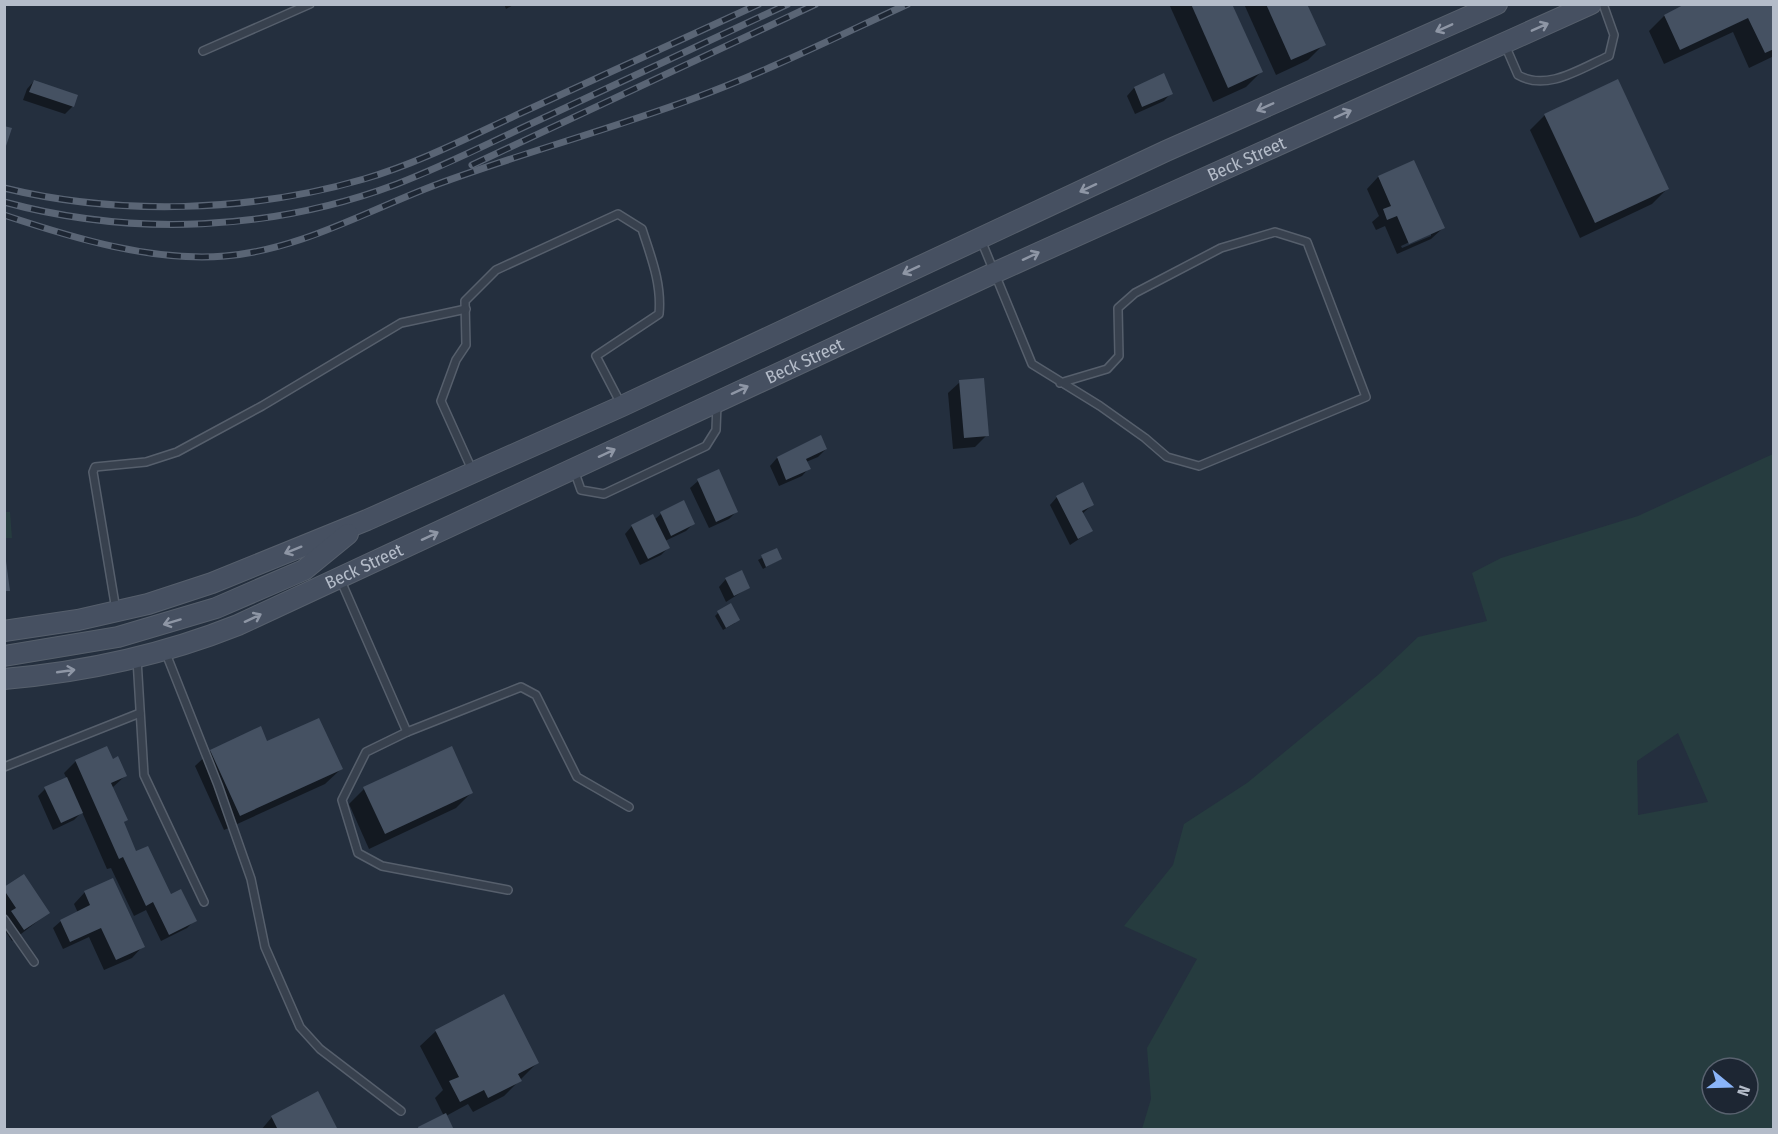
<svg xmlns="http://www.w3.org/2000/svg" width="1778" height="1134" viewBox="0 0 1778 1134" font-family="'Fira Sans Condensed',sans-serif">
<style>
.green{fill:#263c3f;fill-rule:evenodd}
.shadow{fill:#0007;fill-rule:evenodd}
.building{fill:#455162}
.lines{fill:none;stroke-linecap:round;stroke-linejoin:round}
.lane-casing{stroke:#565f6c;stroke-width:10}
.secondary-casing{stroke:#565f6c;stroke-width:22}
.lane{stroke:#38414e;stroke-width:7}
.secondary{stroke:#465061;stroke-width:20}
.rail-casing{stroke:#5a6575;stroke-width:7}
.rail{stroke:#1d2633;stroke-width:4.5;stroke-dasharray:14;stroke-linecap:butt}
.oneway{stroke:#8e96a5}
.labels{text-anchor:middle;stroke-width:4.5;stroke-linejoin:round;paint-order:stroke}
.street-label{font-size:18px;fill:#b4bcc9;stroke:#1d2633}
</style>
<rect width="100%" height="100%" fill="#242f3e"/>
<!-- green -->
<g class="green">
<path d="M 1773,454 L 1773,1129 L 1142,1129 L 1151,1099 L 1147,1048 L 1197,959 L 1124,926 L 1173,865 L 1184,824 L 1247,783 L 1378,675 L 1418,637 L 1487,621 L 1472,573 L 1501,558 L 1638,516 ZM 1678,733 L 1708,802 L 1638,815 L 1637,761 ZM 1712,1068 L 1748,1068 L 1748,1104 L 1712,1104 Z"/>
<path d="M 5,512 L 10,512 L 12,538 L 5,538 Z"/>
</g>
<!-- shadow -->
<g class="shadow">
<path d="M 504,4 L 515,4 L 506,9 Z"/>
<path d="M 1169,4 L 1231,4 L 1261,72 L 1246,87 L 1213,102 Z"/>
<path d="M 1244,4 L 1306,4 L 1324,44 L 1308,60 L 1276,75 Z"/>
<path d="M 1689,4 L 1774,4 L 1774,56 L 1749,68 L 1733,32 L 1664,64 L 1649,31 L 1664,16 Z"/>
<path d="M 1163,75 L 1171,93 L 1164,101 L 1135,114 L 1127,96 L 1134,88 Z"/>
<path d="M 34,81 L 76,96 L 72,107 L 65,114 L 23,100 L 27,89 Z"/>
<path d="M 1545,115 L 1667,189 L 1652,204 L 1580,238 L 1530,130 Z"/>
<path d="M 1414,162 L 1443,228 L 1431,239 L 1397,254 L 1385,226 L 1376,230 L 1372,222 L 1379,216 L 1367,189 L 1378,177 ZM 1431,232 L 1431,236 L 1402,248 L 1401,246 Z"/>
<path d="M 960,382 L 987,435 L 975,447 L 953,449 L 948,393 Z"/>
<path d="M 820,437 L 826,449 L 818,457 L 806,462 L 809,468 L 802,476 L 779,486 L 770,466 L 777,458 Z"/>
<path d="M 718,471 L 736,512 L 729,519 L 709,528 L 690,488 L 698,481 Z"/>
<path d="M 1057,497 L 1092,505 L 1082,514 L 1091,531 L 1070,545 L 1050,505 Z"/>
<path d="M 683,502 L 693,524 L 686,531 L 665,541 L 668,548 L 661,555 L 640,565 L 625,534 L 632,526 L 654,520 L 661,514 Z"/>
<path d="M 776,550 L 780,559 L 763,569 L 758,560 Z"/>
<path d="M 726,579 L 748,588 L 726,602 L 719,587 Z"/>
<path d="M 718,613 L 735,623 L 723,630 L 715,616 Z"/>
<path d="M 267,743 L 341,769 L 325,784 L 224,830 L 195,766 L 211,751 Z"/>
<path d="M 106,748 L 112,761 L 125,776 L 112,788 L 126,820 L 122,824 L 136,853 L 170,896 L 195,920 L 187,928 L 161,941 L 146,910 L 134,916 L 111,868 L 107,869 L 82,812 L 74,820 L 53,830 L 38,796 L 45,789 L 67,779 L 64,773 L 76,761 Z"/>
<path d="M 364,789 L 471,793 L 456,808 L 369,849 L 349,804 Z"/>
<path d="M 4,888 L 48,913 L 12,941 L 4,929 Z"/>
<path d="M 85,892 L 143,946 L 132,958 L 104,970 L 89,937 L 63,949 L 53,928 L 61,921 L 78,913 L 74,904 Z"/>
<path d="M 436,1031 L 537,1063 L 504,1096 L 473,1112 L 468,1104 L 446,1116 L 453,1130 L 417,1130 L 444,1116 L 435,1098 L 443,1090 L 420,1046 Z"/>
<path d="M 272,1117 L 336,1130 L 261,1130 Z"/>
</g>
<!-- building -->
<g class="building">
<path d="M 1191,4 L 1232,4 L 1263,72 L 1228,88 Z"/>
<path d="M 1266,4 L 1307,4 L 1326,45 L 1291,60 Z"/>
<path d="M 1685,4 L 1774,4 L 1774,49 L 1765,53 L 1748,18 L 1680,50 L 1664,15 Z"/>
<path d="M 1164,73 L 1173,94 L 1142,107 L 1134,87 Z"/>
<path d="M 1618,79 L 1669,189 L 1595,223 L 1544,114 Z"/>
<path d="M 34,80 L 78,95 L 74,107 L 29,92 Z"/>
<path d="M 4,126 L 12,128 L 5,149 L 4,149 Z"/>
<path d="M 1414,160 L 1445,228 L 1409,244 L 1397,216 L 1387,220 L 1383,209 L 1391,206 L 1378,176 Z"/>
<path d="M 984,378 L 989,436 L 964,438 L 959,380 Z"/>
<path d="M 821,435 L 827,449 L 806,459 L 811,469 L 786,480 L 777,457 Z"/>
<path d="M 719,469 L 738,512 L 716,522 L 697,479 Z"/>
<path d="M 1083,482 L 1094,505 L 1082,511 L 1093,531 L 1078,539 L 1056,496 Z"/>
<path d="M 684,500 L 695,524 L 671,536 L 660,512 Z"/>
<path d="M 653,514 L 670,548 L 648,559 L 631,525 Z"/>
<path d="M 4,546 L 10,591 L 4,591 Z"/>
<path d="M 777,548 L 782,559 L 766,567 L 761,555 Z"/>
<path d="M 742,570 L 750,588 L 734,596 L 725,578 Z"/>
<path d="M 731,603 L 740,620 L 726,628 L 717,611 Z"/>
<path d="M 319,718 L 343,769 L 240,816 L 210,750 L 261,726 L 267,741 Z"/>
<path d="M 107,746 L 113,759 L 118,756 L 127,776 L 111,783 L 128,820 L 124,822 L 136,851 L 148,846 L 171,894 L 181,889 L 197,921 L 169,935 L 153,902 L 146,906 L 123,857 L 119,859 L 75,760 Z"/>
<path d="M 452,746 L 473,793 L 385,834 L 363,787 Z"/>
<path d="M 67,777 L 83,813 L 61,823 L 44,787 Z"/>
<path d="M 24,874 L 50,913 L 24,930 L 11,911 L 16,908 L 4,890 L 4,887 Z"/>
<path d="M 113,878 L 145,947 L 116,960 L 101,928 L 70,942 L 60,920 L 90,905 L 84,891 Z"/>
<path d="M 504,994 L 539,1063 L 518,1074 L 522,1081 L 488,1098 L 484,1090 L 460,1102 L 449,1081 L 459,1077 L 435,1030 Z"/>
<path d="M 318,1091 L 338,1130 L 278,1130 L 271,1116 Z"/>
<path d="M 446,1113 L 454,1130 L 419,1130 L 418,1127 Z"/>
</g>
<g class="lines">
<defs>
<g id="lane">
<path d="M 1505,45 L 1518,75 C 1547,92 1581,68 1609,56 L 1614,35 L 1603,4"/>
<path d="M 203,51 L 310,4"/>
<path d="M 981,240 L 1032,364 L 1100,406 L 1145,438 L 1167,457 L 1199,466 L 1366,397 L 1307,242 L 1275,232 L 1221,248 L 1135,293 L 1118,308 L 1119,356 L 1107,369 L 1060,383"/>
<path d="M 574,470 L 581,490 L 604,494 L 706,446 L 716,430 L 717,404"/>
<path d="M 473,472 L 441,401 L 456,360 L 466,345 L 465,301 L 496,270 L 618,214 L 642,229 C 651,257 662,284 659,314 L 596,356 L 621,404"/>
<path d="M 341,581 L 407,732 L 521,687 L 536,695 L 577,777 L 629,807"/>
<path d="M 116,610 L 93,472 L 95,467 L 146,462 L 177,452 L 262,406 L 401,323 L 466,309"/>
<path d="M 165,651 L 218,785 L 251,879 L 265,947 L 300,1027 L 320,1049 L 401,1111"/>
<path d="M 137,659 L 144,775 L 204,902"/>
<path d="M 407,732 L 366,752 L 342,800 L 358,853 L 382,866 L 508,890"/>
<path d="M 4,767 L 140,713"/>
<path d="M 4,919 L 34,962"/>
</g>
<g id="secondary">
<path d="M 4,631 L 78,620 L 148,604 L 212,583 L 367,520 L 622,406 L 1166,151 L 1497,4"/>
<path d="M 4,656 L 118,637 L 216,608 L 304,570 L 348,534"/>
<path id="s1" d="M 4,679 C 85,672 163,655 238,625 L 994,273 L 1591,4"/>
</g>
</defs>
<!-- lane casing -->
<use href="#lane" class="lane-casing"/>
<!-- secondary casing -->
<use href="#secondary" class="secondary-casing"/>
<!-- lane -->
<use href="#lane" class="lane"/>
<!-- secondary -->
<use href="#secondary" class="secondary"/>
<defs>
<g id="rail">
<path d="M 472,165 L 816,4"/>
<path d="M 4,188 C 119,216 251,212 364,179 C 419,163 471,136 523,112 C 602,76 680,40 759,4"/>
<path d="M 4,202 C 133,237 272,231 397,184 C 449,164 499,138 550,115 C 629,78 709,41 788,4"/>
<path d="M 4,215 C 73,238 152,262 225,256 C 300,250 368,210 438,184 C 522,153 608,130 692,99 C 766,72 836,37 908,4"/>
</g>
</defs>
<!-- rail casing -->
<use href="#rail" class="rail-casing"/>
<!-- rail -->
<use href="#rail" class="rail"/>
</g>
<!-- one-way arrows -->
<defs><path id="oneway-shaft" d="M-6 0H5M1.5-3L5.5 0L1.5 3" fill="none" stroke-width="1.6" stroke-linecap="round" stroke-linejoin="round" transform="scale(1.5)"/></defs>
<g class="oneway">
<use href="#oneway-shaft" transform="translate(1540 27) rotate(-24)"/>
<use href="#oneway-shaft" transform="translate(1444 28) rotate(156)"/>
<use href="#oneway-shaft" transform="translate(1265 107) rotate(156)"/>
<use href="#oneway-shaft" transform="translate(1343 114) rotate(-24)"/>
<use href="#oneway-shaft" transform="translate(1088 188) rotate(155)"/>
<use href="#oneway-shaft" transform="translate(1031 256) rotate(-25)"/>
<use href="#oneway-shaft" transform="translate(911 270) rotate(155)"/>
<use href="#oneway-shaft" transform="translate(740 390) rotate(-25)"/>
<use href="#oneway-shaft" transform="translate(607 453) rotate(-25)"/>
<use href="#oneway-shaft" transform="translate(430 536) rotate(-25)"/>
<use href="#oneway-shaft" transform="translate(293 550) rotate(158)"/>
<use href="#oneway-shaft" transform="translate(253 618) rotate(-25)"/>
<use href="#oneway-shaft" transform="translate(172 622) rotate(163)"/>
<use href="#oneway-shaft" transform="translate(66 671) rotate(-8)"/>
</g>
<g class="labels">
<!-- street labels -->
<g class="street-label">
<text dy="6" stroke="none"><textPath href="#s1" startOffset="1352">Beck Street</textPath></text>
<text dy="6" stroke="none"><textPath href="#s1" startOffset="866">Beck Street</textPath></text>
<text dy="6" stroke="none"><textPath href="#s1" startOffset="380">Beck Street</textPath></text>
</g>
</g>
<!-- border -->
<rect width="1778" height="1134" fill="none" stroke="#b4bcc9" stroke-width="12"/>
<!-- north arrow -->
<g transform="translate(1730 1086) rotate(109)"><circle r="28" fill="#1d2633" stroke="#59626f" stroke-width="1.5"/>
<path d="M0-4.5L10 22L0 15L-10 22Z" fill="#8ab4f8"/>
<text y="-9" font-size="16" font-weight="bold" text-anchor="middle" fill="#b4bcc9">N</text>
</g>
</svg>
